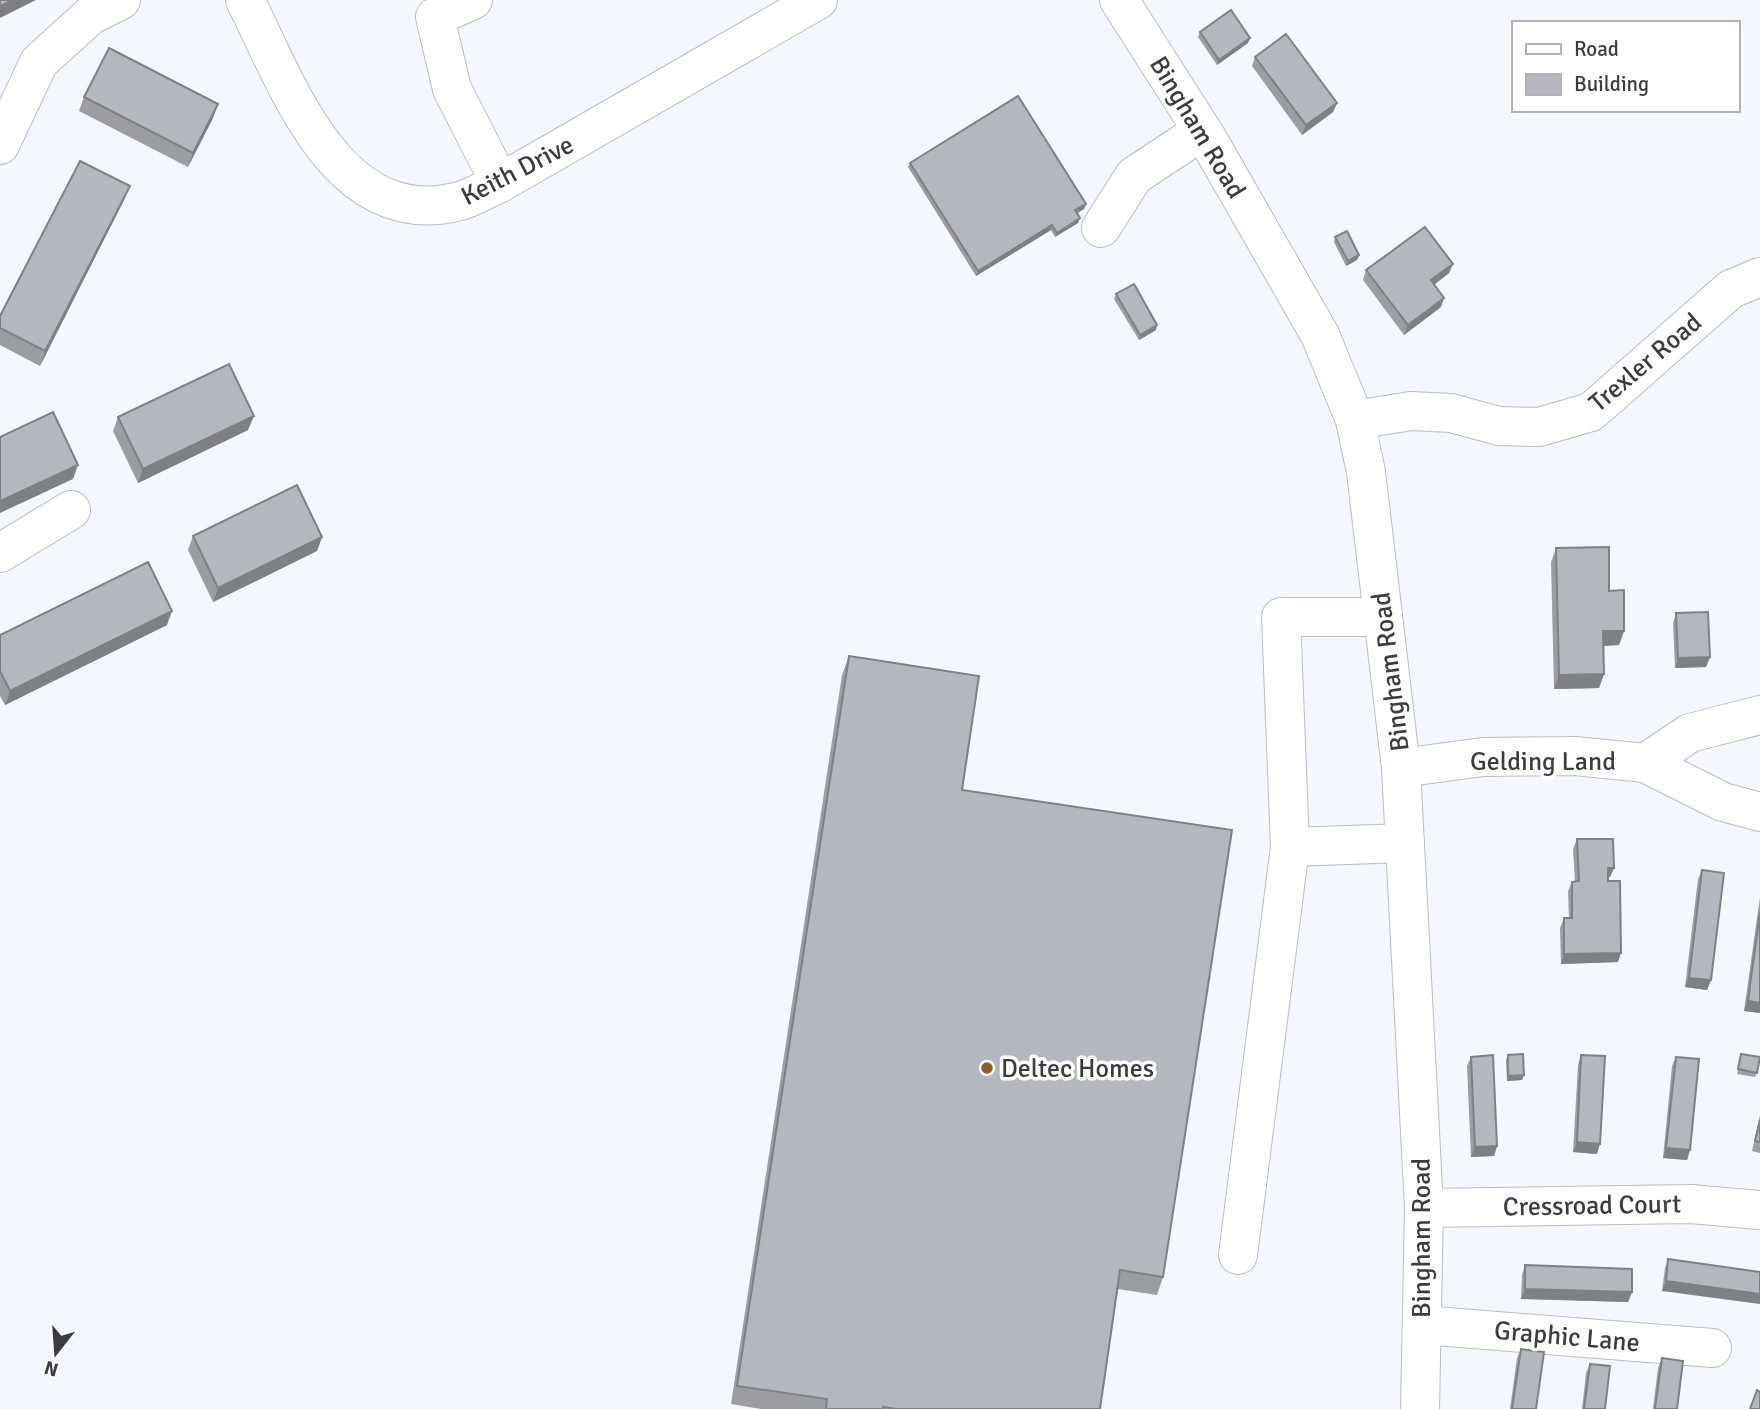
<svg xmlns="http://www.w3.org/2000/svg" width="1760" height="1409" viewBox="0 0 1760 1409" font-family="Signika,sans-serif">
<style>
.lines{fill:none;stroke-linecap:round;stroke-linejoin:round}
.minor-casing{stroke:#b9bdc3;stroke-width:40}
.minor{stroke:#fff;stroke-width:38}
.wall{fill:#9b9da3}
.shaded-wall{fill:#7e8084}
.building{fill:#b4b7bd;stroke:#7e8084;stroke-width:2}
.poi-dot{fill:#965a1c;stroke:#fff;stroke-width:2.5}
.labels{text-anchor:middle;stroke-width:7;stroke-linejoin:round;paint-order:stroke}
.street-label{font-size:26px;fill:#3b3c3f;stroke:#fff}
.poi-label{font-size:26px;fill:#3b3c3f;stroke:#fff;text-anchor:start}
</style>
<rect width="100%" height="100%" fill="#f4f7fe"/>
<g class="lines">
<defs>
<g id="minor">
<path d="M 245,0 C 287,83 336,230 456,202 C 471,199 486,189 500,183 L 818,0"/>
<path d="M 473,0 L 435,17 L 452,89 L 500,183"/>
<path d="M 1119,0 L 1207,138 L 1320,335 L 1355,420 L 1366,472 L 1401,768 L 1424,1208 L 1420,1409"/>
<path d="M 0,145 L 39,62 L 91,15 L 121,0"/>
<path d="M 1101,228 L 1134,176 L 1202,131"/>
<path d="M 1355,420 L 1411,411 L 1451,413 L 1499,426 L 1539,427 L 1591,412 L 1731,289 L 1760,277"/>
<path d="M 0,553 L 71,510"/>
<path d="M 1383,617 L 1281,617 L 1290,847 L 1405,843"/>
<path d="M 1645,763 L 1690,733 L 1760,715"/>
<path d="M 1401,768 L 1483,757 L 1575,756 L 1645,763 L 1723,802 L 1760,812"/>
<path d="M 1424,1208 L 1691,1204 L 1760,1210"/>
<path d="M 1238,1255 L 1290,847"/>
<path d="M 1422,1325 L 1712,1348"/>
</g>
</defs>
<!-- minor casing -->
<use href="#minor" class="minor-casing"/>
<!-- minor -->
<use href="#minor" class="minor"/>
</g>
<!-- wall -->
<g class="wall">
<path d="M 1200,32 L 1248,43 L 1217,65 L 1198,37 Z"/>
<path d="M 1255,57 L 1337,103 L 1333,112 L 1302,135 L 1252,66 Z"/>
<path d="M 84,97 L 213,118 L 188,167 L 79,111 Z"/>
<path d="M 910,163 L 1086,204 L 1084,209 L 1077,213 L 1080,218 L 1078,223 L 1055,237 L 1051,230 L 976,276 L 908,167 Z"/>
<path d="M 124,200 L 40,366 L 0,345 L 0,316 Z"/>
<path d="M 1335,237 L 1359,255 L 1357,260 L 1346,266 L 1334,242 Z"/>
<path d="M 1366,270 L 1449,273 L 1434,285 L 1441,307 L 1404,335 L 1363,280 Z"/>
<path d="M 1116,294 L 1156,330 L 1139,340 L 1114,299 Z"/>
<path d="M 118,417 L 248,430 L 138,483 L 113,431 Z"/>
<path d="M 193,536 L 322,537 L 317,551 L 213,602 L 188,550 Z"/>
<path d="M 1556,548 L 1624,631 L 1619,645 L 1604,646 L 1604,674 L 1599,688 L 1554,689 L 1551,562 Z"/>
<path d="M 1676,613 L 1710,657 L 1706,667 L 1675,668 L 1673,623 Z"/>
<path d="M 167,625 L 5,705 L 0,696 L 0,635 Z"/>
<path d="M 849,656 L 962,790 L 1163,1277 L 1157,1295 L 1118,1289 L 1100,1409 L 761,1409 L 731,1404 L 842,675 Z"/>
<path d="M 1577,839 L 1614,868 L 1610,877 L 1608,877 L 1618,962 L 1561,964 L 1560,928 L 1564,918 L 1569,918 L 1568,891 L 1572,882 L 1575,882 L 1573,849 Z"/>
<path d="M 1702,870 L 1711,980 L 1707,990 L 1685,987 L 1698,879 Z"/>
<path d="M 1760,897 L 1760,1013 L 1744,1011 Z"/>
<path d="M 1741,1054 L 1757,1073 L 1755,1077 L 1737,1074 Z"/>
<path d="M 1508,1055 L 1522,1080 L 1507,1081 L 1506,1060 Z"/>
<path d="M 1581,1055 L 1597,1154 L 1573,1152 L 1578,1065 Z"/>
<path d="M 1471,1057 L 1497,1146 L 1494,1156 L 1471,1157 L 1467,1066 Z"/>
<path d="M 1676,1057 L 1690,1150 L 1687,1160 L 1663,1158 L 1672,1066 Z"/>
<path d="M 1760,1115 L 1760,1153 L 1752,1151 Z"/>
<path d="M 1668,1259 L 1760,1272 L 1662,1291 L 1665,1268 Z"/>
<path d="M 1525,1265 L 1632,1292 L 1628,1302 L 1521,1299 L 1522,1275 Z"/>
<path d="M 1521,1349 L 1536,1409 L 1510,1409 L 1517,1358 Z"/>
<path d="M 1662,1358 L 1677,1409 L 1653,1409 L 1658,1368 Z"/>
<path d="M 1590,1364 L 1605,1409 L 1582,1409 L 1586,1373 Z"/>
</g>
<!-- shaded-wall -->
<g class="shaded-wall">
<path d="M 12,0 L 36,0 L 0,18 L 0,6 Z"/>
<path d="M 1250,38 L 1248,43 L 1217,65 L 1219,60 Z"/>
<path d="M 1337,103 L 1333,112 L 1302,135 L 1306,125 Z"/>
<path d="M 218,104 L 213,118 L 188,167 L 193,153 Z"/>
<path d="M 130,186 L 124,200 L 40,366 L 45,351 Z"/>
<path d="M 1086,204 L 1084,209 L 1074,215 L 1075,210 Z"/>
<path d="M 1080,218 L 1078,223 L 1055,237 L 1057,233 Z"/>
<path d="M 1052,225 L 1051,230 L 976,276 L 978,271 Z"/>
<path d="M 1359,255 L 1357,260 L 1346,266 L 1348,261 Z"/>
<path d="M 1453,264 L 1449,273 L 1427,290 L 1431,280 Z"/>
<path d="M 1444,298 L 1441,307 L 1404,335 L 1408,325 Z"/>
<path d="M 1157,325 L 1156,330 L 1139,340 L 1140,335 Z"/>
<path d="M 254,416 L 248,430 L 138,483 L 143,469 Z"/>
<path d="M 78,465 L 73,479 L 0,513 L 0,501 Z"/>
<path d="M 322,537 L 317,551 L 213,602 L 218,588 Z"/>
<path d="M 172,611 L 167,625 L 5,705 L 10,691 Z"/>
<path d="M 1603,631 L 1624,631 L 1619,645 L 1598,646 Z"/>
<path d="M 1710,657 L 1706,667 L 1675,668 L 1678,658 Z"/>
<path d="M 1604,674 L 1599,688 L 1554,689 L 1559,675 Z"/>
<path d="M 1608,868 L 1614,868 L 1610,877 L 1604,877 Z"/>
<path d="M 1621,953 L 1618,962 L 1561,964 L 1564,954 Z"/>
<path d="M 1689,978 L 1711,980 L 1707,990 L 1685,987 Z"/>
<path d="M 1748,1001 L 1760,1003 L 1760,1013 L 1744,1011 Z"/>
<path d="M 1524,1075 L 1522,1080 L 1507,1081 L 1508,1076 Z"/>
<path d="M 1577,1142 L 1600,1144 L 1597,1154 L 1573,1152 Z"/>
<path d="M 1497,1146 L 1494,1156 L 1471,1157 L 1475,1147 Z"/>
<path d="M 1666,1148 L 1690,1150 L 1687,1160 L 1663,1158 Z"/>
<path d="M 1666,1281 L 1760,1294 L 1760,1304 L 1662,1291 Z"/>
<path d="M 1525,1289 L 1632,1292 L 1628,1302 L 1521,1299 Z"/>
</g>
<!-- building -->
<g class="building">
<path d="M 0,0 L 12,0 L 0,6 Z"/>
<path d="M 1231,10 L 1250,38 L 1219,60 L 1200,32 Z"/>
<path d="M 1286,34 L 1337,103 L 1306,125 L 1255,57 Z"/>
<path d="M 109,48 L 218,104 L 193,153 L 84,97 Z"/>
<path d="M 1018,96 L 1086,204 L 1075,210 L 1080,218 L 1057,233 L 1052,225 L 978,271 L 910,163 Z"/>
<path d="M 80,161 L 130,186 L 45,351 L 0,328 L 0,316 Z"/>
<path d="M 1425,227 L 1453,264 L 1431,280 L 1444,298 L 1408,325 L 1366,270 Z"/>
<path d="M 1347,231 L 1359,255 L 1348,261 L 1335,237 Z"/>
<path d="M 1134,284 L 1157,325 L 1140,335 L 1116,294 Z"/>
<path d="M 229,364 L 254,416 L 143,469 L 118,417 Z"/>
<path d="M 53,412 L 78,465 L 0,501 L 0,437 Z"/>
<path d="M 297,485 L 322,537 L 218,588 L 193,536 Z"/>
<path d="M 1609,547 L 1609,591 L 1624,590 L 1624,631 L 1603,631 L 1604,674 L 1559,675 L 1556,548 Z"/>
<path d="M 148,562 L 172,611 L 10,691 L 0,671 L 0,635 Z"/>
<path d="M 1708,612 L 1710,657 L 1678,658 L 1676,613 Z"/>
<path d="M 849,656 L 979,676 L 962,790 L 1232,830 L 1163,1277 L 1120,1270 L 1100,1409 L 897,1409 L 883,1407 L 883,1409 L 826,1409 L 827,1399 L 737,1386 Z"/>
<path d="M 1577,839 L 1613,839 L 1614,868 L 1608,868 L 1608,881 L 1620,881 L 1621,953 L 1564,954 L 1564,918 L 1572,918 L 1572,882 L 1579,881 Z"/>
<path d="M 1702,870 L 1724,873 L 1711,980 L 1689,978 Z"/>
<path d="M 1760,912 L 1760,1003 L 1748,1001 Z"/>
<path d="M 1523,1054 L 1524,1075 L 1508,1076 L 1508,1055 Z"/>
<path d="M 1741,1054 L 1760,1057 L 1757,1073 L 1738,1069 Z"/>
<path d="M 1493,1055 L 1497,1146 L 1475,1147 L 1471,1057 Z"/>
<path d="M 1581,1055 L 1605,1056 L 1600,1144 L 1577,1142 Z"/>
<path d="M 1676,1057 L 1699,1059 L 1690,1150 L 1666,1148 Z"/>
<path d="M 1760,1120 L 1760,1142 L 1755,1141 Z"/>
<path d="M 1668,1259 L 1760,1272 L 1760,1294 L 1666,1281 Z"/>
<path d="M 1525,1265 L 1632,1269 L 1632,1292 L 1525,1289 Z"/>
<path d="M 1521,1349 L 1544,1352 L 1536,1409 L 1512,1409 Z"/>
<path d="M 1662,1358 L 1683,1361 L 1677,1409 L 1655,1409 Z"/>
<path d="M 1590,1364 L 1610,1366 L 1605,1409 L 1584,1409 Z"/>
<path d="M 1757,1390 L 1760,1392 L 1760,1409 L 1750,1409 Z"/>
</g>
<!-- markers -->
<circle class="poi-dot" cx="987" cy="1068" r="7"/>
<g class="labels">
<!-- street labels -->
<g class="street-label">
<text transform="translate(1198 127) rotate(59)" y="9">Bingham Road</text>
<text transform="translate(517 170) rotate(-27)" y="9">Keith Drive</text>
<text transform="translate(1645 362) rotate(-40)" y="9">Trexler Road</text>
<text transform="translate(1390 672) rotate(-97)" y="9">Bingham Road</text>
<text x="1543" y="770">Gelding Land</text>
<text transform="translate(1592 1205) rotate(-1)" y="9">Cressroad Court</text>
<text transform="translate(1421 1238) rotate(-90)" y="9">Bingham Road</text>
<text transform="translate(1567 1336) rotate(5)" y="9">Graphic Lane</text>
</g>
<!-- poi labels -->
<g class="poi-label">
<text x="1001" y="1077">Deltec Homes</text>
</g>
</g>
<!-- legend -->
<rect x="1512" y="21" width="228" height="91" fill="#ffffff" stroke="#b1b1b2" stroke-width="2"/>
<rect x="1526" y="44" width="35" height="10" fill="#ffffff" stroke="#b1b1b2" stroke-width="2"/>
<text x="1574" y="56" font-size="21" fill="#3b3c3f">Road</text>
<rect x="1526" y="74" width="35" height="21" fill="#b4b7bd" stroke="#b1b1b2" stroke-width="2"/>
<text x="1574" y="91" font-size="21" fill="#3b3c3f">Building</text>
<!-- north arrow -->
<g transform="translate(56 1353) rotate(197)" stroke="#ffffff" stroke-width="5" paint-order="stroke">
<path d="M0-5L12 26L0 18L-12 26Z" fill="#3b3c3f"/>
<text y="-10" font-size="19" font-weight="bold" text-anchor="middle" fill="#3b3c3f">N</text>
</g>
</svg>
